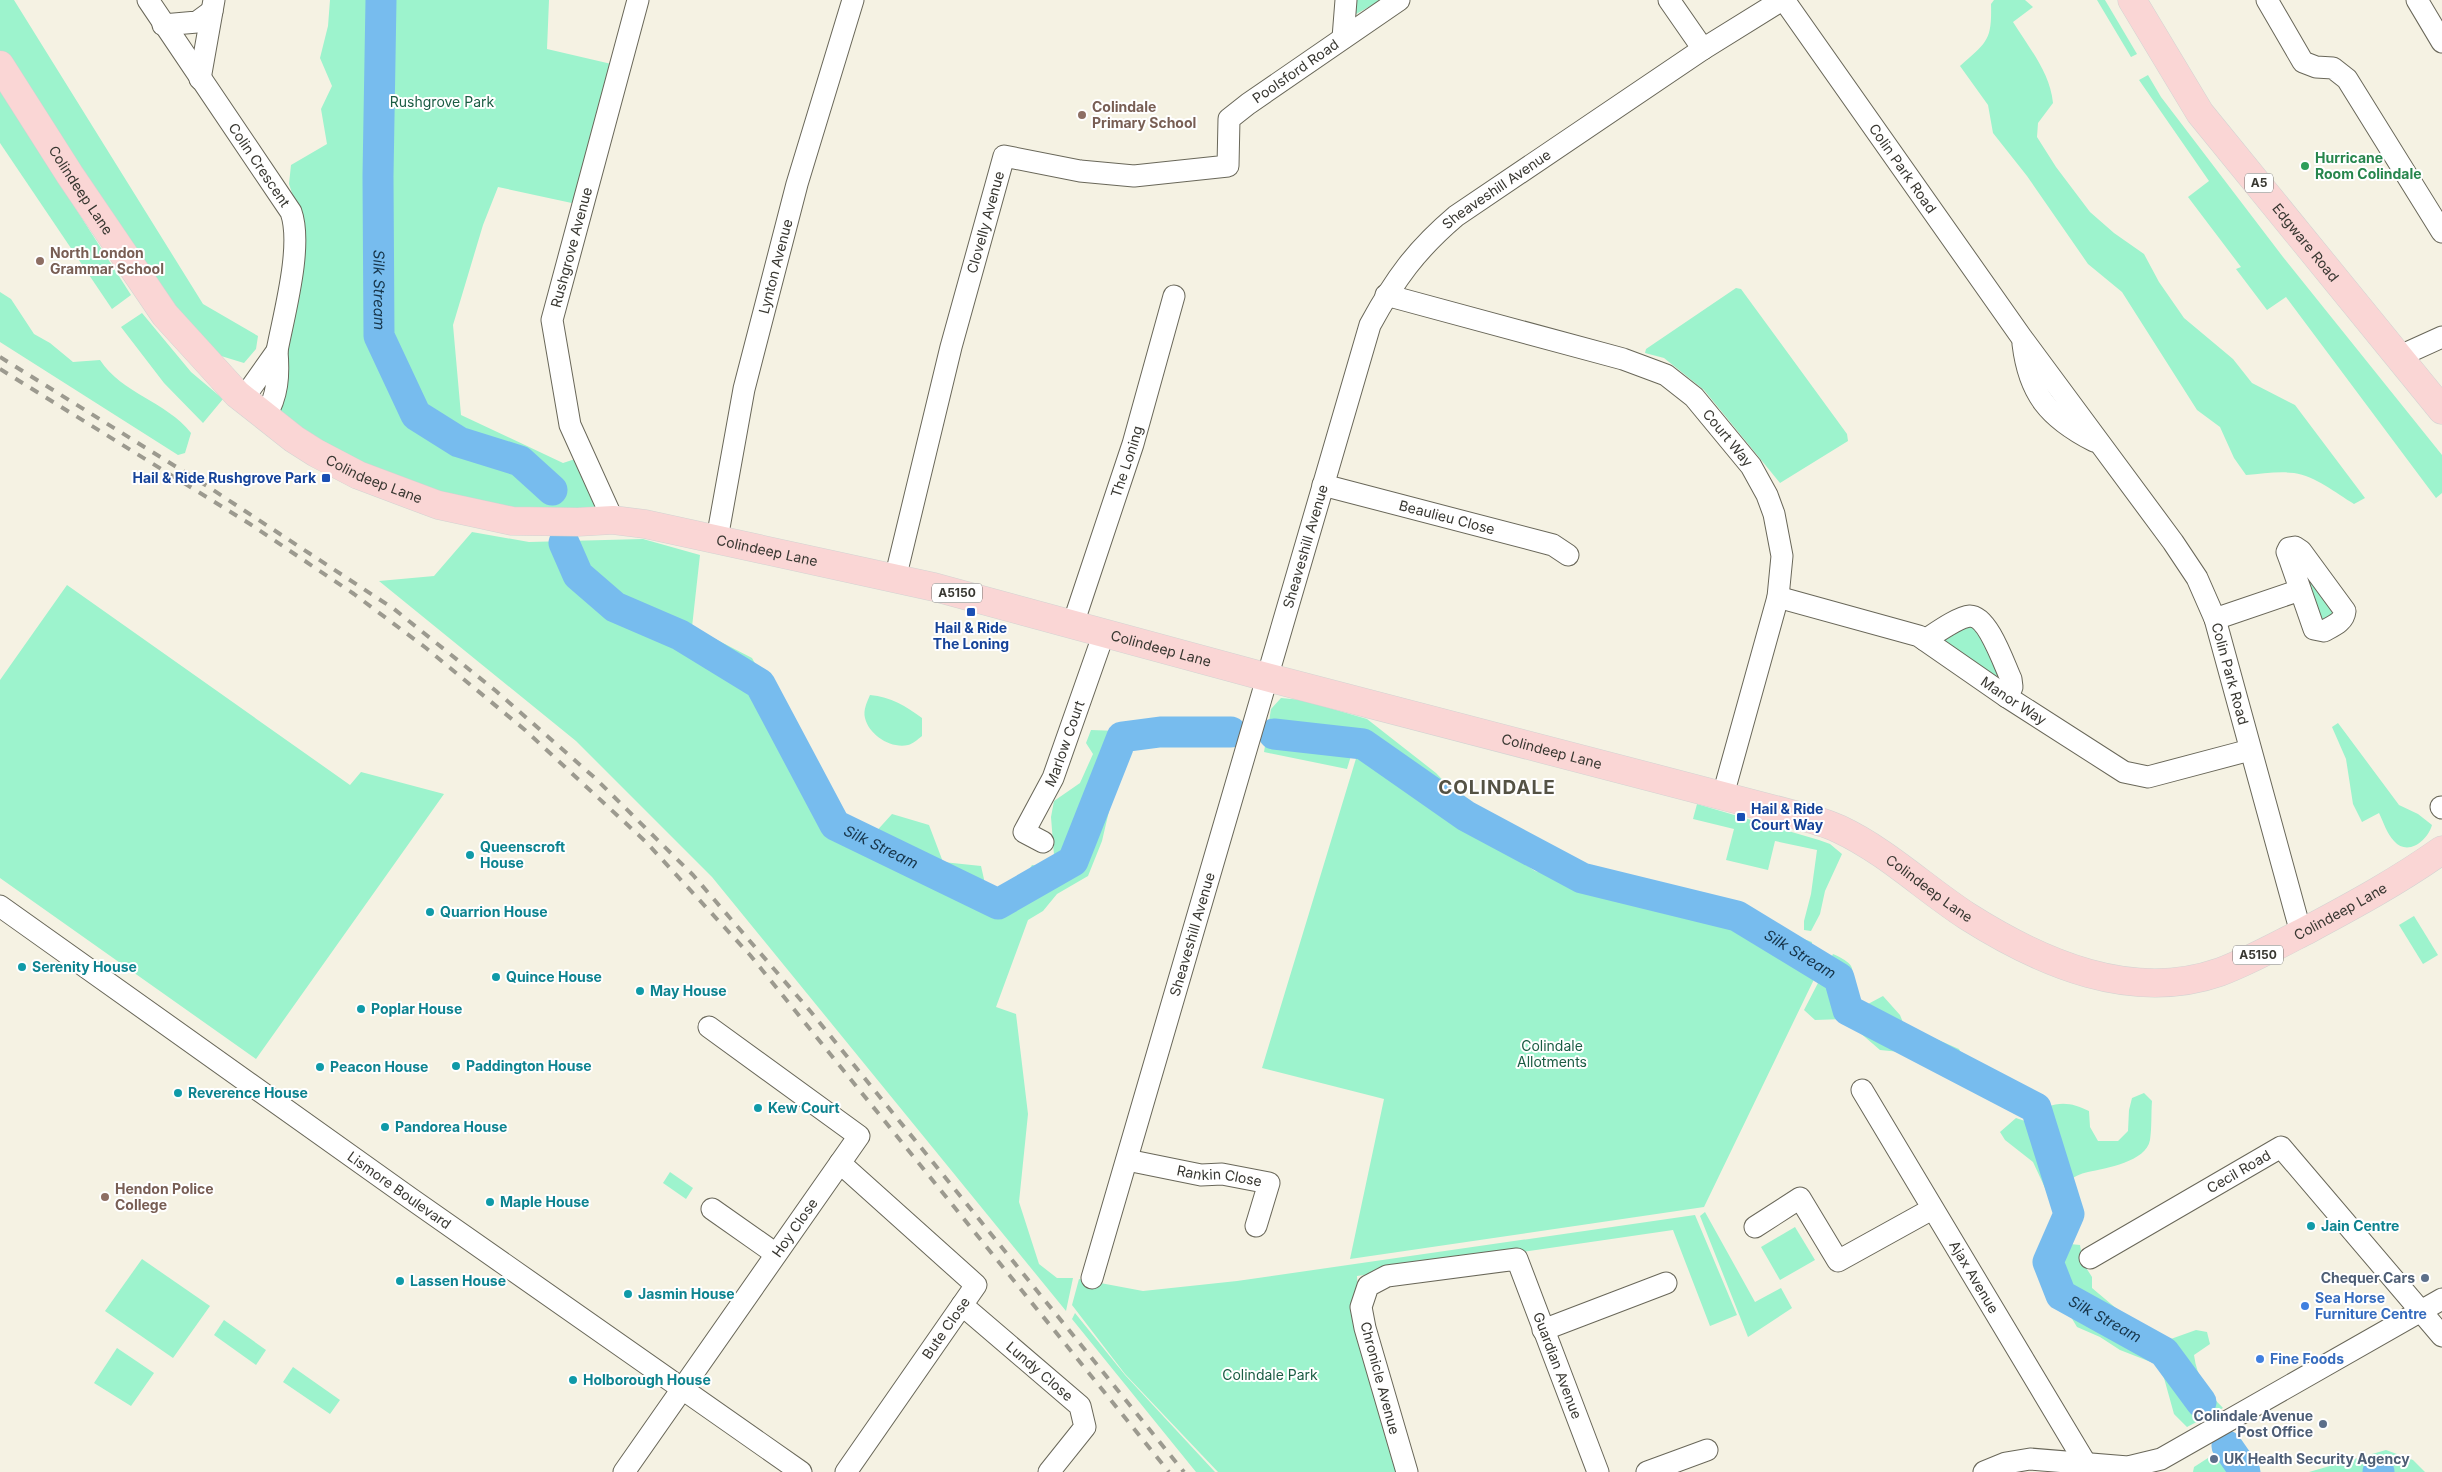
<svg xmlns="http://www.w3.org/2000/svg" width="2442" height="1472" viewBox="0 0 2442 1472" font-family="Inter,sans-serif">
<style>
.green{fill:#9df3cd}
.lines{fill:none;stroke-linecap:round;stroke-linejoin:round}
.river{stroke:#77bcee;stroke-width:31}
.minor-casing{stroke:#696759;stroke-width:23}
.major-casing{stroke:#d3d3d2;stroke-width:29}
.minor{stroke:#fff;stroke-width:21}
.major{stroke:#fad6d5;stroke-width:28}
.rail{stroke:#9c9a8f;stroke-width:4;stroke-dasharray:9 9;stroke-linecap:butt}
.education-dot{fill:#8d6e63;stroke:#fff;stroke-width:2}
.leisure-dot{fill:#2e9e5b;stroke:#fff;stroke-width:2}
.transit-dot{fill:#1a4fb4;stroke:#fff;stroke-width:2}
.culture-dot{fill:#0f9aa8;stroke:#fff;stroke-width:2}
.service-dot{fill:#5c6f8a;stroke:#fff;stroke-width:2}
.shop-dot{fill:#3f7fe0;stroke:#fff;stroke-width:2}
.labels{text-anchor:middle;stroke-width:4;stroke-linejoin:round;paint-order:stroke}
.shield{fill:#fff;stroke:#74736f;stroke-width:1}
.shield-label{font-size:12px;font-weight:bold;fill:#383731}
.street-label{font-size:14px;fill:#383731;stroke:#fff}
.park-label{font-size:14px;fill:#1a5c43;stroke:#fff}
.education-label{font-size:14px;font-weight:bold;fill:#785e54;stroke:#fff;text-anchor:start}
.leisure-label{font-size:14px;font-weight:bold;fill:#27864d;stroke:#fff;text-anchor:start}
.transit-label{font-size:14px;font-weight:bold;fill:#164399;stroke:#fff;text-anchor:end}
.culture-label{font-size:14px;font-weight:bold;fill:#0d838f;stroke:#fff;text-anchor:start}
.service-label{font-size:14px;font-weight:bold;fill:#4e5e75;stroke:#fff;text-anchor:end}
.shop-label{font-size:14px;font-weight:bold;fill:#366cbe;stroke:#fff;text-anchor:start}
.water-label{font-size:15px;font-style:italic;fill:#163449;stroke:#fff}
.district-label{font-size:19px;font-weight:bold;letter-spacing:1px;fill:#545244;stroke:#fff}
</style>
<rect width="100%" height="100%" fill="#f5f2e3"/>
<!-- green -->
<g class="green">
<path d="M 0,0 L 14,0 L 203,304 L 258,336 L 256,349 L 244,363 L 208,352 L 166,306 L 93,184 L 24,91 L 0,52 Z"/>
<path d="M 330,0 L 549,0 L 547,49 L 620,66 L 581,205 L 498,187 L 483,225 L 453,325 L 461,415 L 563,463 L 584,456 L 613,520 L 578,522 L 358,474 L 285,417 L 272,401 L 295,202 L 289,184 L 291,165 L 327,144 L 321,109 L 332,86 L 320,58 L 328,26 Z"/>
<path d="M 1353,0 L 1381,0 L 1351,17 Z"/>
<path d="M 1994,0 L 2025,0 L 2033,7 L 2013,22 C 2029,48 2050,72 2053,103 L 2038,123 L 2037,137 L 2056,167 L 2090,212 L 2114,233 L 2144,254 L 2159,282 L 2184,318 L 2233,359 L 2252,383 L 2295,405 L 2365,498 L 2354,504 C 2336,493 2315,476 2294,473 C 2278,471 2262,474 2246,475 L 2234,458 L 2220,427 L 2197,410 L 2122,292 L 2088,264 L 2027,176 L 1993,133 L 1988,105 L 1960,66 C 1987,42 1992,41 1991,4 Z"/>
<path d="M 2097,0 L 2105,0 L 2137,54 L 2131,57 Z"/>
<path d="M 2148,75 L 2161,97 L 2283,257 L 2442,455 L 2442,493 L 2436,498 L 2286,297 L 2267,310 L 2236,269 L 2241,267 L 2188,197 L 2209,181 L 2139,80 Z"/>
<path d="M 0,90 L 131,295 L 112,309 L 0,143 Z"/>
<path d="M 1736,288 L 1741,289 L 1847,434 L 1848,441 L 1780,483 L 1704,390 L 1664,358 L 1645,353 L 1646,349 Z"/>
<path d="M 0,292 L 11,299 L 34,334 L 50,343 L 73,362 L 100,360 C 122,394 166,401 191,433 L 185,453 L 178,455 L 0,342 Z"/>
<path d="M 142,313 L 191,372 L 223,399 L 203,423 L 164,383 L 121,327 Z"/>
<path d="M 472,532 L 529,542 L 643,539 L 700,555 L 692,627 L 752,658 L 827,795 L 848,826 L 873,835 L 892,814 L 929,825 L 943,862 L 981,866 L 986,888 L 1017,889 L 1032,865 L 1045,867 L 1054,855 L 1051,817 L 1054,801 L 1080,783 L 1093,754 L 1086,743 L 1091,730 L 1119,731 L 1146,723 L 1124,747 L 1102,841 L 1088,876 L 1057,894 L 1043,911 L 1028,920 L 996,1007 L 1016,1014 L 1028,1114 L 1019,1202 L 1039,1264 L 1057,1278 L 1073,1278 L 1066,1311 L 712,877 L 576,741 L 379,581 L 434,576 Z"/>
<path d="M 2297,557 L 2336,615 L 2324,621 L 2318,617 Z"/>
<path d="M 67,585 L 350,785 L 361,772 L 444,794 L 256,1059 L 0,878 L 0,680 Z"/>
<path d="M 1965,623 L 1978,625 L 2003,673 L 1997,683 L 1937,640 Z"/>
<path d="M 870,695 C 891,697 906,706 922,718 L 922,736 C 918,739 913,744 908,745 C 891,749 869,735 865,718 C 863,710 867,702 870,695 Z"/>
<path d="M 1281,698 L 1302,700 L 1367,719 L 1436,773 L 1473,812 L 1518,840 L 1582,868 L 1633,884 L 1675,894 L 1736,902 L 1778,930 L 1812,942 L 1810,954 L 1803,959 L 1735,919 L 1535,866 L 1359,748 L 1353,749 L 1347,769 L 1264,752 L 1271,709 Z"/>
<path d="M 2338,723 L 2399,805 L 2418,814 L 2432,825 C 2428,840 2408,857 2394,841 C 2387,834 2383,821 2379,813 L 2362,822 L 2353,804 L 2346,759 L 2332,727 Z"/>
<path d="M 1358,752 L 1535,871 L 1734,921 L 1819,969 L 1704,1207 L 1350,1259 L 1384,1099 L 1262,1068 Z"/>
<path d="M 1697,804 L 1819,840 L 1830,844 L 1842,854 L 1825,891 L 1820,914 L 1811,931 L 1804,930 L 1804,921 L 1811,894 L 1817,850 L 1775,841 L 1768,870 L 1726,860 L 1734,829 L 1693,819 Z"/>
<path d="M 2414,916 L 2438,955 L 2423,964 L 2399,925 Z"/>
<path d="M 1833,954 C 1864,968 1848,971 1851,997 L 1868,1004 L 1883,996 L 1900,1015 L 1904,1025 L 1959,1049 L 1970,1070 L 2047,1107 C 2063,1101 2074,1104 2089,1111 L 2090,1127 L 2098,1141 L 2118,1141 L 2128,1131 L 2129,1110 L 2132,1098 L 2144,1093 L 2152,1101 C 2151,1113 2152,1127 2150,1140 C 2146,1162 2106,1168 2088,1172 C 2072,1175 2062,1188 2046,1190 L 2033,1162 L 2005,1140 L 2000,1132 L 2016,1118 L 2025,1121 L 2014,1104 L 1900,1052 L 1880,1050 L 1844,1019 L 1815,1020 L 1804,1010 Z"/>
<path d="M 670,1172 L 693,1188 L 686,1199 L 663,1183 Z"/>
<path d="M 1705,1212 L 1755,1302 L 1781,1288 L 1792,1308 L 1748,1337 L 1700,1216 Z"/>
<path d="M 1695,1215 L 1737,1315 L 1710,1326 L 1673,1230 L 1357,1276 L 1359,1318 L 1400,1472 L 1218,1472 L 1125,1374 L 1072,1305 L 1079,1279 L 1143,1291 L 1237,1281 Z"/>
<path d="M 1795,1227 L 1815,1260 L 1780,1280 L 1761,1247 Z"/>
<path d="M 2070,1244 L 2080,1245 L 2083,1263 L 2092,1277 L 2092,1288 L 2136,1325 L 2168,1340 L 2196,1330 L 2207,1332 L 2210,1344 L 2194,1355 C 2197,1378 2207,1392 2223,1408 L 2187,1427 L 2174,1414 L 2164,1378 L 2156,1364 L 2120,1350 L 2100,1337 L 2077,1327 L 2053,1287 L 2059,1254 Z"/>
<path d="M 142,1259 L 210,1306 L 173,1358 L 105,1311 Z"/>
<path d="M 1075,1313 L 1125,1375 L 1215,1472 L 1196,1472 L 1072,1319 Z"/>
<path d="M 224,1320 L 266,1350 L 256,1365 L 214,1335 Z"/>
<path d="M 117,1348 L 154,1373 L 131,1406 L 94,1383 Z"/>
<path d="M 293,1367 L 340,1400 L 330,1414 L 283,1382 Z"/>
<path d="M 2222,1449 L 2237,1472 L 2193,1472 L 2194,1467 Z"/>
<path d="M 2386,1450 L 2413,1460 L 2425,1472 L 2309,1472 Z"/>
</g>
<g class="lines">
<!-- river -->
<g class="river">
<path id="s1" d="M 381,0 L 378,176 L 379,336 L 416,415 L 459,442 L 520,461 L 552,490"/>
<path id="s2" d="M 564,543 L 578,575 L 615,607 L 680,635 L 760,684 L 835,825 L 998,904 L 1073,861 L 1122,737 L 1160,732 L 1231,732"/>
<path id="s3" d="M 1274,734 L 1363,744 L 1466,816 L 1582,878 L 1737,916 L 1839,978 L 1848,1010 L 2036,1108 L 2069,1214 L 2048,1262 L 2061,1295 L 2164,1352 L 2201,1402"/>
<path d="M 2227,1446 L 2245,1472"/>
<path d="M 2378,1472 L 2379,1472"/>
</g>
<defs>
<g id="minor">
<path id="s4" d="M 148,0 L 291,212 C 303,246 284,314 277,351"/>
<path d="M 1669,0 L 1703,49"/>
<path id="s5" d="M 1784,0 L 2022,338 L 2173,542 L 2197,578 L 2215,619 L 2301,933"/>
<path d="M 2267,0 L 2303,62 L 2316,67 L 2333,68 L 2347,79 L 2442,232"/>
<path d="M 2417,0 L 2442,42"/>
<path d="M 163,25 L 197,22 L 212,11"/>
<path d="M 1343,38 L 1346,0"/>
<path d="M 200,79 L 214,0"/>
<path id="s6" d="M 1386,295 L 1623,359 L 1666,375 L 1694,397 L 1751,466 L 1767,495 L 1774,514 L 1782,556 L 1778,597 L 1723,795"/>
<path d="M 2023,344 C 2029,394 2049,418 2094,441"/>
<path d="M 2400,356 L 2442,337"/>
<path d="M 243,399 L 277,351 C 279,375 278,396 265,417"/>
<path id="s7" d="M 1323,485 L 1553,545 L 1568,555"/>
<path id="s8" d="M 613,520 L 570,425 L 552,320 L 638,0"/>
<path id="s9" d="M 717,539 L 744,389 L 797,184 L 853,0"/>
<path d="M 2295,547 L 2301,551 L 2345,611 C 2344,622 2333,626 2324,631 L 2314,629 L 2290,560 L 2287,552 L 2289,548 Z"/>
<path id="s10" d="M 895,579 L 951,347 L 1004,156 L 1080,171 L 1134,176 L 1228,166 L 1229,119 L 1248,104 L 1399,0"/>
<path id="s11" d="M 1778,597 L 1919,636 L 2007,697 L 2124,772 L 2148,777 L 2250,750"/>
<path d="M 2215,619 L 2300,590"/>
<path id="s12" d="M 1073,624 L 1133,444 L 1174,296"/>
<path d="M 1925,640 C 1936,633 1958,617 1970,616 C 1988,616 2004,664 2011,679 L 2012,687 L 2007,697"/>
<path d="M 2441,807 L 2442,808"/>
<path id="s13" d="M 1043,842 L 1024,832 L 1053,778 L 1104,633"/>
<path id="s14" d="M 0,906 L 410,1198 L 801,1472"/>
<path id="s15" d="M 1862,1090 L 2086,1464"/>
<path id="s16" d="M 1127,1160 L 1201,1175 L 1222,1174 L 1269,1183 L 1256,1226"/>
<path d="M 840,1163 L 976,1285 L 846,1472"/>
<path d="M 712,1209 L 776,1254"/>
<path d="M 1755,1227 L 1800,1198 L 1838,1261 L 1932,1209"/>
<path id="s17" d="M 2090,1258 L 2281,1147 L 2442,1336"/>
<path id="s18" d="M 1092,1278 L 1370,325 C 1395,279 1416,250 1456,216 L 1703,49 L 1782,0"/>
<path id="s19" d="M 962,1305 L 1080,1406 L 1085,1427 L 1049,1472"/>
<path d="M 1543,1330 L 1666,1283"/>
<path id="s20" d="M 624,1472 L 859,1136 L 709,1027"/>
<path id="s21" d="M 1407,1472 L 1365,1328 L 1361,1307 L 1368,1286 L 1387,1276 L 1517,1259 L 1598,1472"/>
<path d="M 1647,1472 L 1707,1450"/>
<path d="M 1984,1472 L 2006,1463 L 2030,1459 L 2128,1467 L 2161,1459 L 2442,1299"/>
</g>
<g id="major">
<path id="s22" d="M 2132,0 L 2200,113 L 2442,410"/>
<path id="s23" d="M 0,65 L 70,175 L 165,315 L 237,394 L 294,439 L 316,453 L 358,475 L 438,505 L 512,521 L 578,522 L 613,520 L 645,524 L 934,587 L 1255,674 L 1792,814 C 1808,818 1824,822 1839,829 C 1886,851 1924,888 1967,916 C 2041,963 2132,1003 2220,972 C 2251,960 2280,944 2309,929 C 2354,905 2400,880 2442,850"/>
</g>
</defs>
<!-- minor casing -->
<use href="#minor" class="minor-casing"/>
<!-- major casing -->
<use href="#major" class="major-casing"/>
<!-- minor -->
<use href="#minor" class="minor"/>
<!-- major -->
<use href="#major" class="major"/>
<!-- rail -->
<g class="rail">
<path d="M 0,357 L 207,486 L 394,609 L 496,691 L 595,778 L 693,875 L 811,1012 L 1184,1472"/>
<path d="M 0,369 L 250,524 L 354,594 L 426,648 L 525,730 L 646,842 L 750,955 L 1169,1472"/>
</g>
</g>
<!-- markers -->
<g class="education-dot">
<circle cx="1082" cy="115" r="5"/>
<circle cx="40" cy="261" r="5"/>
<circle cx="105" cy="1197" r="5"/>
</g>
<circle class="leisure-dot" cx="2305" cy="166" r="5"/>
<g class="transit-dot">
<rect x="321" y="473" width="10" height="10" rx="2.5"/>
<rect x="966" y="607" width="10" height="10" rx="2.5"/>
<rect x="1736" y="812" width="10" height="10" rx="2.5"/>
</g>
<g class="culture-dot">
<circle cx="470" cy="855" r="5"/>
<circle cx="430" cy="912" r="5"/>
<circle cx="22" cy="967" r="5"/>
<circle cx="496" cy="977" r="5"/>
<circle cx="640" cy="991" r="5"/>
<circle cx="361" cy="1009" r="5"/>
<circle cx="456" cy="1066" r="5"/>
<circle cx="320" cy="1067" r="5"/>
<circle cx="178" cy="1093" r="5"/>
<circle cx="758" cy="1108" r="5"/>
<circle cx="385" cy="1127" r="5"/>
<circle cx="490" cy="1202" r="5"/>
<circle cx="2311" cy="1226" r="5"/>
<circle cx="400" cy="1281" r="5"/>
<circle cx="628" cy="1294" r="5"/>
<circle cx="573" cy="1380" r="5"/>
</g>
<g class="service-dot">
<circle cx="2425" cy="1278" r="5"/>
<circle cx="2323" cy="1424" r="5"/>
<circle cx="2214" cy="1459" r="5"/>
</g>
<g class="shop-dot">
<circle cx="2305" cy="1306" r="5"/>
<circle cx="2260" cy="1359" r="5"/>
</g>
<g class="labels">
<!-- shield labels -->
<g class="shield">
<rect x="2245" y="173.5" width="28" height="19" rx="4"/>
<rect x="932" y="583.5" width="50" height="19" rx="4"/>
<rect x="2233" y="945.5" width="50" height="19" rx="4"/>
</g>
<g class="shield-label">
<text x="2259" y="187">A5</text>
<text x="957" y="597">A5150</text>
<text x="2258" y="959">A5150</text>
</g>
<!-- street labels -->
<g class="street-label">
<text dy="5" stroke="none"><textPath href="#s10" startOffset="792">Poolsford Road</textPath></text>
<text dy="5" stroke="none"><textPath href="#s4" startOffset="199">Colin Crescent</textPath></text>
<text dy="5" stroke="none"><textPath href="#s5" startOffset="206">Colin Park Road</textPath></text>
<text dy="5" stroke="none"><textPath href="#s18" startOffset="1181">Sheaveshill Avenue</textPath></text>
<text dy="5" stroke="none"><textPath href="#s23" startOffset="149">Colindeep Lane</textPath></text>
<text dy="5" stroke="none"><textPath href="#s10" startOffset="368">Clovelly Avenue</textPath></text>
<text dy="5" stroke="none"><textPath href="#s22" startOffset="299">Edgware Road</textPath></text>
<text dy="5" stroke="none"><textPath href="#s8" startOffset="286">Rushgrove Avenue</textPath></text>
<text dy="5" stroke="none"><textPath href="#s9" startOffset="279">Lynton Avenue</textPath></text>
<text dy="5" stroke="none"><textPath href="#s6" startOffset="380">Court Way</textPath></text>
<text dy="5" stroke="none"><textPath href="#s12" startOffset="171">The Loning</textPath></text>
<text dy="5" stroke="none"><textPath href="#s23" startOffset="569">Colindeep Lane</textPath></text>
<text dy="5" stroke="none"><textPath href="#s7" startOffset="128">Beaulieu Close</textPath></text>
<text dy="5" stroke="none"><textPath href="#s18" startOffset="762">Sheaveshill Avenue</textPath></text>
<text dy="5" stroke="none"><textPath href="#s23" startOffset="972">Colindeep Lane</textPath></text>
<text dy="5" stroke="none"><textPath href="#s23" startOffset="1378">Colindeep Lane</textPath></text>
<text dy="5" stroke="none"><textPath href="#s5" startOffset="812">Colin Park Road</textPath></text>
<text dy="5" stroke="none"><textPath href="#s11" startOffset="261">Manor Way</textPath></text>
<text dy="5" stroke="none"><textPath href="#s13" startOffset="119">Marlow Court</textPath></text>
<text dy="5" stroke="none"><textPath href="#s23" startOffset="1782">Colindeep Lane</textPath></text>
<text dy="5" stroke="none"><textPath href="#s23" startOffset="2188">Colindeep Lane</textPath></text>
<text dy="5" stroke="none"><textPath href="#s23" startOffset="2638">Colindeep Lane</textPath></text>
<text dy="5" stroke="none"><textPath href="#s18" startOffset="358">Sheaveshill Avenue</textPath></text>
<text dy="5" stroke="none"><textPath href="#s17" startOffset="172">Cecil Road</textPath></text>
<text dy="5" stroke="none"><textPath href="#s16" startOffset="94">Rankin Close</textPath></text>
<text dy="5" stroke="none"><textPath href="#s14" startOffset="490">Lismore Boulevard</textPath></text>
<text dy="5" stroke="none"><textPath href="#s20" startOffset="298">Hoy Close</textPath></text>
<text dy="5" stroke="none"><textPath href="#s15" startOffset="218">Ajax Avenue</textPath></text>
<text transform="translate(946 1328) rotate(-55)" y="5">Bute Close</text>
<text dy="5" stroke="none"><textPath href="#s21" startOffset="460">Guardian Avenue</textPath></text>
<text dy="5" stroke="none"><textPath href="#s19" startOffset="102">Lundy Close</textPath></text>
<text transform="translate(1380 1378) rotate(75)" y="5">Chronicle Avenue</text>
</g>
<!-- park labels -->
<g class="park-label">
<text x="442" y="107">Rushgrove Park</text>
<text x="1552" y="1051">Colindale<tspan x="1552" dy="16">Allotments</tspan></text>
<text x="1270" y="1380">Colindale Park</text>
</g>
<!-- education labels -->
<g class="education-label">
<text x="1092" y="112">Colindale<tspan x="1092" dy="16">Primary School</tspan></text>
<text x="50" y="258">North London<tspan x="50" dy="16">Grammar School</tspan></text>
<text x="115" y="1194">Hendon Police<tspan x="115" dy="16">College</tspan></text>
</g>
<!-- leisure labels -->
<g class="leisure-label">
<text x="2315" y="163">Hurricane<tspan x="2315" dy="16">Room Colindale</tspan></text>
</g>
<!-- transit labels -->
<g class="transit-label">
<text x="316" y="483">Hail &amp; Ride Rushgrove Park</text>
<text x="971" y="633" text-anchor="middle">Hail &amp; Ride<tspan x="971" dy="16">The Loning</tspan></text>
<text x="1751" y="814" text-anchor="start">Hail &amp; Ride<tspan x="1751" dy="16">Court Way</tspan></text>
</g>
<!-- culture labels -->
<g class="culture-label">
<text x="480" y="852">Queenscroft<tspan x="480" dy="16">House</tspan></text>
<text x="440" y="917">Quarrion House</text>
<text x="32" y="972">Serenity House</text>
<text x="506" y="982">Quince House</text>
<text x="650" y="996">May House</text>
<text x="371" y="1014">Poplar House</text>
<text x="466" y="1071">Paddington House</text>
<text x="330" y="1072">Peacon House</text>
<text x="188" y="1098">Reverence House</text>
<text x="768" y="1113">Kew Court</text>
<text x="395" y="1132">Pandorea House</text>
<text x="500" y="1207">Maple House</text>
<text x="2321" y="1231">Jain Centre</text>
<text x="410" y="1286">Lassen House</text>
<text x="638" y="1299">Jasmin House</text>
<text x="583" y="1385">Holborough House</text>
</g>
<!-- service labels -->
<g class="service-label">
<text x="2415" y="1283">Chequer Cars</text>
<text x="2313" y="1421">Colindale Avenue<tspan x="2313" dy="16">Post Office</tspan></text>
<text x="2224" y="1464" text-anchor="start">UK Health Security Agency</text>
</g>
<!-- shop labels -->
<g class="shop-label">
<text x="2315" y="1303">Sea Horse<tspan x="2315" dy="16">Furniture Centre</tspan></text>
<text x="2270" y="1364">Fine Foods</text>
</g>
<!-- water labels -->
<g class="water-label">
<text dy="5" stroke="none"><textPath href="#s1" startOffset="290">Silk Stream</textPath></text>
<text dy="5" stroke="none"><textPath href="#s2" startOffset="459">Silk Stream</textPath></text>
<text dy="5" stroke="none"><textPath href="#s3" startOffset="580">Silk Stream</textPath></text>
<text dy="5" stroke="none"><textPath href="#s3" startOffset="1120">Silk Stream</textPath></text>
</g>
<!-- district labels -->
<g class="district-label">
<text x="1497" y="794">COLINDALE</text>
</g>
</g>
</svg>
